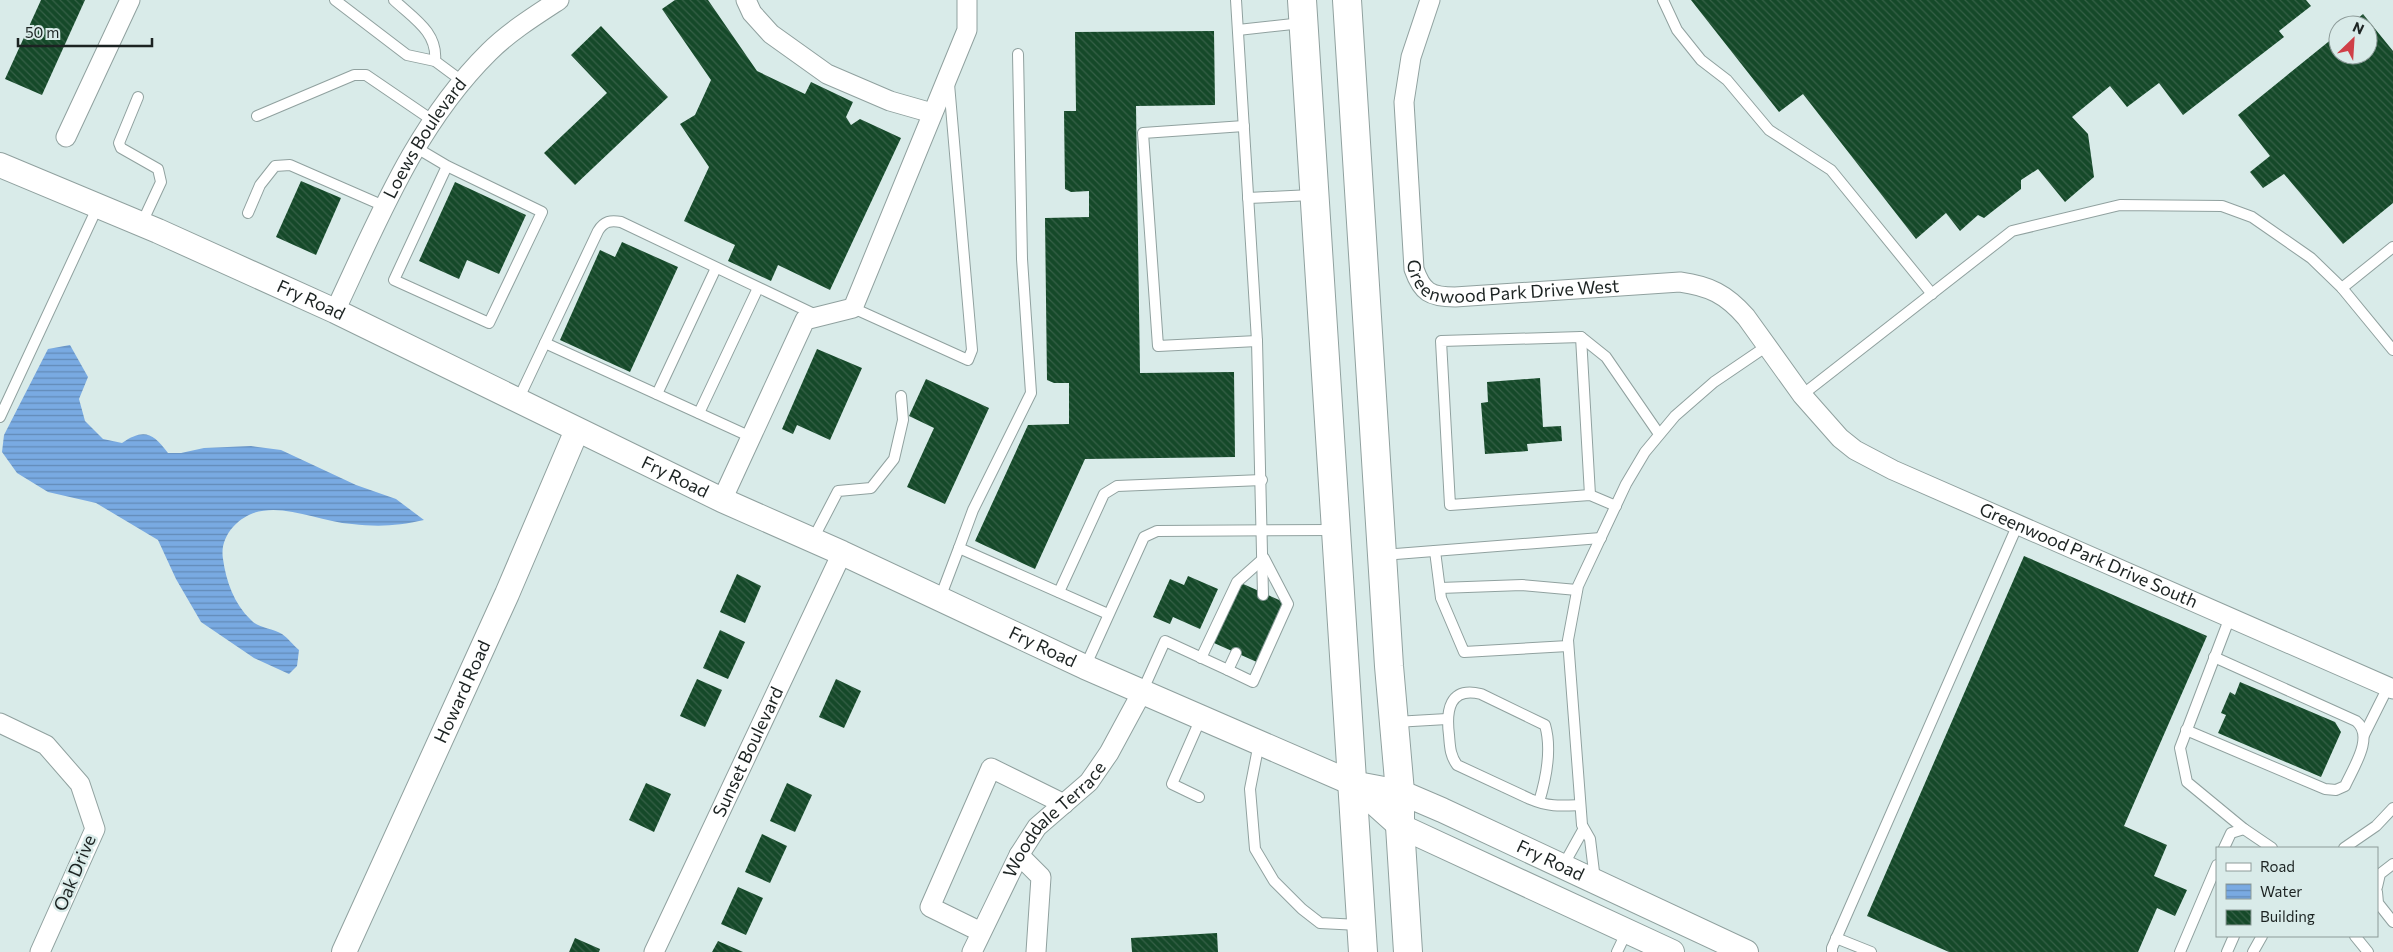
<svg xmlns="http://www.w3.org/2000/svg" width="2393" height="952" viewBox="0 0 2393 952" font-family="Commissioner,sans-serif">
<style>
.water{fill:url(#water-rules)}
.building{fill:url(#building-back-hatch)}
.lines{fill:none;stroke-linecap:round;stroke-linejoin:round}
.service-casing{stroke:#90a19f;stroke-width:12}
.minor-casing{stroke:#90a19f;stroke-width:21}
.tertiary-casing{stroke:#90a19f;stroke-width:26}
.primary-casing{stroke:#90a19f;stroke-width:30}
.service{stroke:#fff;stroke-width:10}
.minor{stroke:#fff;stroke-width:19}
.tertiary{stroke:#fff;stroke-width:24}
.primary{stroke:#fff;stroke-width:28}
.labels{text-anchor:middle;stroke-width:5;stroke-linejoin:round;paint-order:stroke}
.street-label{font-size:18px;fill:#1c2322;stroke:#d9ebe9}
</style>
<defs>
<pattern id="water-rules" width="6" height="5" patternUnits="userSpaceOnUse" patternTransform="scale(1.25)"><rect width="6" height="5" fill="#79aae2"/><path d="M0 2.5h6" fill="none" stroke="#628ab7"/></pattern>
<pattern id="building-back-hatch" width="6" height="6" patternUnits="userSpaceOnUse" patternTransform="scale(1.25)"><rect width="6" height="6" fill="#154929"/><path d="M-1 5l2 2M0 0l6 6M5-1l2 2" fill="none" stroke="#366047"/></pattern>
</defs>
<rect width="100%" height="100%" fill="#d9ebe9"/>
<!-- water -->
<path class="water" d="M 70,345 L 88,377 L 79,399 L 85,421 L 103,439 L 122,443 C 144,428 153,433 168,453 L 181,453 L 204,448 L 251,446 L 281,450 L 356,485 L 396,499 L 424,520 C 398,526 378,527 352,524 C 311,521 265,492 233,527 C 225,536 221,547 223,559 C 226,581 234,604 251,620 C 258,628 272,628 282,634 C 288,638 293,645 299,650 L 297,666 L 289,674 L 254,658 L 201,622 L 176,579 L 158,540 L 96,503 L 48,492 L 17,473 L 2,452 L 4,435 L 48,349 Z"/>
<!-- building -->
<g class="building">
<path d="M 41,0 L 85,0 L 42,95 L 5,79 Z"/>
<path d="M 675,0 L 708,0 L 757,71 L 805,94 L 811,82 L 853,102 L 846,117 L 851,125 L 860,119 L 901,138 L 830,290 L 778,265 L 771,281 L 728,261 L 735,245 L 684,221 L 709,167 L 680,124 L 695,115 L 711,80 L 662,9 Z"/>
<path d="M 1691,0 L 2306,0 L 2311,6 L 2279,31 L 2284,37 L 2183,115 L 2159,83 L 2127,107 L 2110,86 L 2072,117 L 2088,134 L 2094,177 L 2065,202 L 2038,169 L 2021,180 L 2021,189 L 1984,218 L 1978,215 L 1960,231 L 1946,213 L 1916,239 L 1803,94 L 1779,112 Z"/>
<path d="M 2363,14 L 2393,51 L 2393,203 L 2343,244 L 2284,174 L 2263,188 L 2250,172 L 2270,156 L 2238,115 L 2338,34 L 2338,55 L 2368,55 L 2368,25 L 2350,25 Z"/>
<path d="M 601,26 L 668,97 L 575,185 L 544,153 L 607,93 L 571,55 Z"/>
<path d="M 1214,31 L 1215,105 L 1136,106 L 1140,373 L 1234,372 L 1235,457 L 1085,459 L 1035,569 L 975,541 L 1028,425 L 1069,424 L 1069,383 L 1054,383 L 1047,380 L 1045,218 L 1089,217 L 1089,191 L 1071,192 L 1065,189 L 1064,111 L 1076,111 L 1075,32 Z"/>
<path d="M 301,181 L 341,198 L 316,255 L 276,237 Z"/>
<path d="M 455,182 L 526,215 L 499,274 L 467,260 L 459,279 L 419,261 Z"/>
<path d="M 622,242 L 678,267 L 630,372 L 560,340 L 600,250 L 615,257 Z"/>
<path d="M 817,349 L 862,368 L 830,440 L 797,425 L 793,434 L 782,429 Z"/>
<path d="M 1540,378 L 1543,427 L 1561,426 L 1562,441 L 1527,444 L 1528,451 L 1485,454 L 1481,403 L 1488,402 L 1487,382 Z"/>
<path d="M 926,379 L 989,408 L 945,504 L 907,487 L 934,428 L 909,416 Z"/>
<path d="M 2024,556 L 2207,636 L 2124,826 L 2167,845 L 2154,876 L 2187,890 L 2175,916 L 2157,908 L 2138,952 L 1949,952 L 1867,916 Z"/>
<path d="M 737,574 L 761,586 L 745,623 L 720,612 Z"/>
<path d="M 1188,576 L 1218,589 L 1200,629 L 1173,617 L 1170,624 L 1153,617 L 1170,579 L 1184,585 Z"/>
<path d="M 1241,583 L 1286,603 L 1259,663 L 1214,643 Z"/>
<path d="M 720,630 L 745,642 L 728,679 L 703,668 Z"/>
<path d="M 697,679 L 722,690 L 705,727 L 680,716 Z"/>
<path d="M 836,679 L 861,691 L 844,728 L 819,717 Z"/>
<path d="M 2240,682 L 2335,722 L 2341,732 L 2321,777 L 2218,733 L 2226,715 L 2221,713 L 2230,692 L 2235,695 Z"/>
<path d="M 646,783 L 671,794 L 654,832 L 629,820 Z"/>
<path d="M 787,783 L 812,795 L 795,832 L 770,821 Z"/>
<path d="M 762,834 L 787,846 L 770,883 L 745,872 Z"/>
<path d="M 738,887 L 763,898 L 746,935 L 721,924 Z"/>
<path d="M 1217,933 L 1218,952 L 1132,952 L 1131,938 Z"/>
<path d="M 575,938 L 600,949 L 599,952 L 569,952 Z"/>
<path d="M 718,941 L 743,952 L 712,952 Z"/>
</g>
<g class="lines">
<defs>
<g id="service">
<path d="M 335,0 L 407,55 L 435,61 L 462,81"/>
<path d="M 394,0 C 413,18 438,32 435,61"/>
<path d="M 1236,0 L 1257,341 L 1263,595"/>
<path d="M 1663,0 L 1677,30 L 1701,60 L 1727,80 L 1769,130 L 1831,170 L 1932,294"/>
<path d="M 1238,30 L 1302,23"/>
<path d="M 138,97 L 119,143 L 121,148 L 158,169 L 161,182 L 141,225"/>
<path d="M 257,116 L 354,75 L 366,75 L 432,120"/>
<path d="M 1244,126 L 1143,133 L 1158,346 L 1257,341"/>
<path d="M 415,147 L 447,166 L 542,212 L 489,323 L 394,280 L 447,166"/>
<path d="M 1248,198 L 1312,195"/>
<path d="M 248,213 L 260,185 L 275,166 L 290,165 L 384,206"/>
<path d="M 2342,288 L 2393,247"/>
<path d="M 853,308 L 968,360 L 972,350 L 949,84"/>
<path d="M 1581,337 L 1590,495"/>
<path d="M 545,343 L 751,437"/>
<path d="M 657,394 L 716,268"/>
<path d="M 1802,395 L 2012,231 L 2120,205 L 2222,206 L 2252,217 L 2311,258 L 2342,288 L 2393,350"/>
<path d="M 518,400 L 598,231 C 604,221 611,220 621,222 L 816,315"/>
<path d="M 699,413 L 758,288"/>
<path d="M 0,417 L 98,206"/>
<path d="M 1616,506 L 1590,495 L 1450,505 L 1441,341 L 1581,337 L 1606,357 L 1659,434"/>
<path d="M 812,541 L 838,491 L 871,488 L 894,459 L 903,420 L 901,396"/>
<path d="M 959,548 L 973,510 L 1031,393 L 1022,259 L 1018,54"/>
<path d="M 1435,551 L 1441,598 L 1464,652 L 1568,646"/>
<path d="M 1383,555 L 1601,538"/>
<path d="M 1440,588 L 1522,585 L 1577,590"/>
<path d="M 1059,592 L 1104,494 L 1117,486 L 1262,480"/>
<path d="M 940,598 L 959,548 L 1108,614"/>
<path d="M 1201,658 L 1237,582 L 1264,558 L 1288,604 L 1253,682 L 1228,670"/>
<path d="M 1085,667 L 1144,537 L 1157,531 L 1334,530"/>
<path d="M 1142,692 L 1165,641 L 1228,670 L 1236,653"/>
<path d="M 1395,722 L 1447,719"/>
<path d="M 2186,730 L 2325,789 L 2336,790 L 2345,786 C 2353,768 2375,736 2356,721 L 2214,657"/>
<path d="M 2364,735 L 2388,687"/>
<path d="M 1259,743 L 1250,789 L 1255,849 L 1274,881 L 1302,909 L 1320,923 L 1359,925"/>
<path d="M 1199,797 L 1172,784 L 1201,718"/>
<path d="M 1539,802 C 1546,779 1552,749 1545,725 L 1481,694 C 1449,686 1446,711 1449,735 C 1450,747 1450,755 1457,765 L 1530,799 C 1549,807 1560,806 1580,805"/>
<path d="M 2244,829 L 2272,848"/>
<path d="M 2224,848 L 2231,833 L 2244,829 L 2187,782 L 2180,748 L 2230,617"/>
<path d="M 2344,848 L 2376,826 L 2393,808"/>
<path d="M 1563,866 L 1583,830"/>
<path d="M 1595,880 L 1590,839 L 1582,825 L 1568,640 L 1578,586 L 1626,484 L 1645,452 L 1675,416 L 1714,382 L 1767,346"/>
<path d="M 2377,887 L 2380,874 L 2393,864"/>
<path d="M 2377,892 L 2378,903 L 2393,922"/>
<path d="M 2355,936 L 2368,952"/>
<path d="M 1836,938 L 1871,952"/>
<path d="M 1617,952 L 1627,931"/>
<path d="M 1832,952 L 1832,948 L 2018,524"/>
<path d="M 2180,952 L 2217,865"/>
<path d="M 2227,952 L 2234,936"/>
<path d="M 2253,952 L 2262,936"/>
</g>
<g id="minor">
<path d="M 746,0 L 752,13 L 771,34 L 827,74 L 890,101 L 932,113"/>
<path id="s1" d="M 1430,0 L 1411,57 L 1404,102 L 1414,269 C 1422,292 1430,297 1455,297 L 1680,282 C 1709,286 1726,294 1746,317 L 1802,395 L 1840,438 L 1855,450 L 1893,470 L 2393,689"/>
<path d="M 66,137 L 130,0"/>
<path id="s2" d="M 335,311 C 378,220 416,124 489,52 C 509,32 536,15 559,0"/>
<path d="M 722,500 L 805,320 L 853,308 L 967,30 L 967,0"/>
<path d="M 0,723 L 46,745 L 80,784 L 95,829 L 40,952"/>
<path d="M 1019,855 L 1041,877 L 1036,952"/>
<path d="M 981,932 L 930,907 L 991,768 L 1064,804"/>
<path id="s3" d="M 654,952 L 842,553"/>
<path id="s4" d="M 972,952 L 1019,855 L 1037,827 L 1089,782 L 1109,753 L 1142,692"/>
</g>
<g id="tertiary">
<path id="s5" d="M 0,165 L 158,231 L 335,311 L 722,500 L 842,553 L 1085,667 L 1352,783 L 1400,792 L 1442,810 L 1746,952"/>
<path d="M 1352,783 L 1400,826 L 1672,952"/>
<path id="s6" d="M 344,952 L 507,594 L 577,430"/>
</g>
<g id="primary">
<path d="M 1302,0 L 1363,952"/>
<path d="M 1347,0 L 1389,666 L 1400,792 L 1400,826 L 1408,952"/>
</g>
</defs>
<!-- service casing -->
<use href="#service" class="service-casing"/>
<!-- minor casing -->
<use href="#minor" class="minor-casing"/>
<!-- tertiary casing -->
<use href="#tertiary" class="tertiary-casing"/>
<!-- primary casing -->
<use href="#primary" class="primary-casing"/>
<!-- service -->
<use href="#service" class="service"/>
<!-- minor -->
<use href="#minor" class="minor"/>
<!-- tertiary -->
<use href="#tertiary" class="tertiary"/>
<!-- primary -->
<use href="#primary" class="primary"/>
</g>
<g class="labels">
<!-- street labels -->
<g class="street-label">
<text dy="6" stroke="none"><textPath href="#s2" startOffset="195">Loews Boulevard</textPath></text>
<text dy="6" stroke="none"><textPath href="#s1" startOffset="378">Greenwood Park Drive West</textPath></text>
<text dy="6" stroke="none"><textPath href="#s5" startOffset="339">Fry Road</textPath></text>
<text dy="6" stroke="none"><textPath href="#s5" startOffset="744">Fry Road</textPath></text>
<text dy="6" stroke="none"><textPath href="#s1" startOffset="1059">Greenwood Park Drive South</textPath></text>
<text dy="6" stroke="none"><textPath href="#s5" startOffset="1149">Fry Road</textPath></text>
<text dy="6" stroke="none"><textPath href="#s6" startOffset="286">Howard Road</textPath></text>
<text dy="6" stroke="none"><textPath href="#s3" startOffset="221">Sunset Boulevard</textPath></text>
<text dy="6" stroke="none"><textPath href="#s4" startOffset="158">Wooddale Terrace</textPath></text>
<text dy="6" stroke="none"><textPath href="#s5" startOffset="1701">Fry Road</textPath></text>
<text transform="translate(75 873) rotate(-67)" y="6">Oak Drive</text>
</g>
</g>
<!-- legend -->
<rect x="2216" y="847" width="162" height="90" fill="#d9ebe9" stroke="#8d9b99"/>
<rect x="2226" y="863" width="25" height="8" fill="#ffffff" stroke="#8d9b99"/>
<text x="2260" y="872" font-size="15" fill="#1c2322">Road</text>
<rect x="2226" y="884" width="25" height="15" fill="url(#water-rules)" stroke="#8d9b99"/>
<text x="2260" y="897" font-size="15" fill="#1c2322">Water</text>
<rect x="2226" y="910" width="25" height="15" fill="url(#building-back-hatch)" stroke="#8d9b99"/>
<text x="2260" y="922" font-size="15" fill="#1c2322">Building</text>
<!-- north arrow -->
<g transform="translate(2353 40) rotate(25)"><circle r="24" fill="#d9ebe9" stroke="#8d9b99"/>
<path d="M0-4L9 19L0 12L-9 19Z" fill="#cf3f47"/>
<text y="-8" font-size="14" font-weight="bold" text-anchor="middle" fill="#1c2322">N</text>
</g>
<!-- scale -->
<path d="M18 38v8h134v-8" fill="none" stroke="#1c2322" stroke-width="2.5"/>
<text x="25" y="38" font-size="15" fill="#1c2322" stroke="#d9ebe9" stroke-width="4" paint-order="stroke">50 m</text>
</svg>
